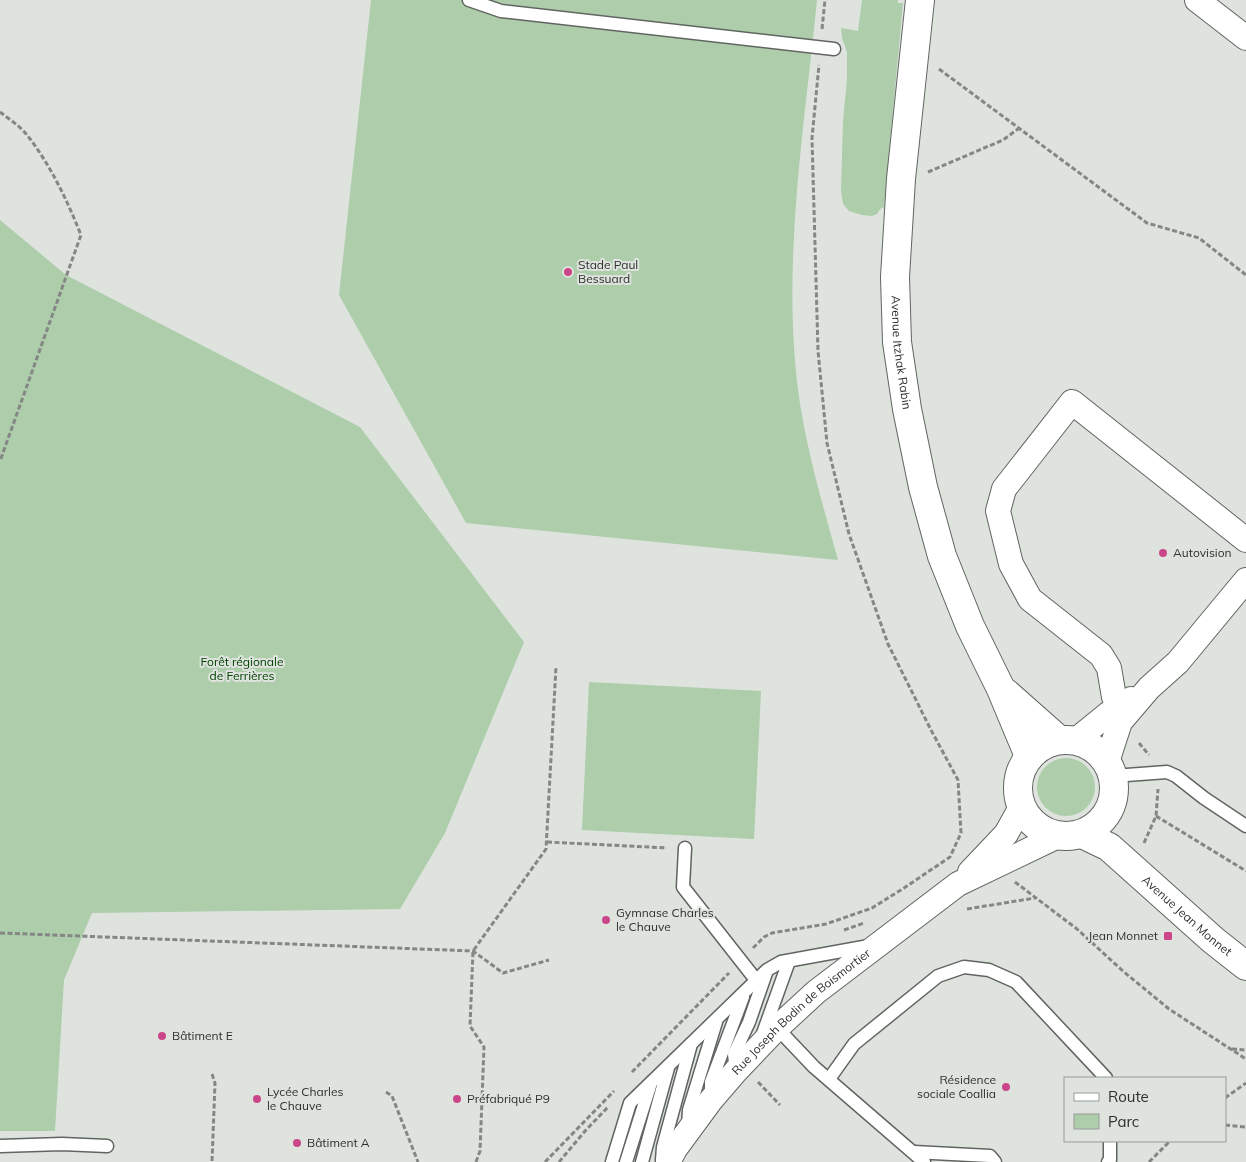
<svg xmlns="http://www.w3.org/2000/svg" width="1246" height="1162" viewBox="0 0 1246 1162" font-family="Mulish,sans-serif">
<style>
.green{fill:#adcdab}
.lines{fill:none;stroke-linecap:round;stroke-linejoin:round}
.service-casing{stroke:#616561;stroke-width:15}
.minor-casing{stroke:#616561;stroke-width:26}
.secondary-casing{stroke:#616561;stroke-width:30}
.path{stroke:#848784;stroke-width:3;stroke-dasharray:5 2.5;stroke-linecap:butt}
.service{stroke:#fff;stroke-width:12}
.minor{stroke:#fff;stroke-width:24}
.secondary{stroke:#fff;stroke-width:28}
.poi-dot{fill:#cb4689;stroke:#dee3de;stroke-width:2}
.labels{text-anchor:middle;stroke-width:4;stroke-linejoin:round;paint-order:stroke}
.poi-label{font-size:12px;fill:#2e302e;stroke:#dee3de;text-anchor:start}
.street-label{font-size:12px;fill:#2e302e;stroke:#dee3de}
.park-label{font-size:12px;fill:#004200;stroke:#dee3de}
</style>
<rect width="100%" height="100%" fill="#dee3de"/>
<!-- green -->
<g class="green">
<path d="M 371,0 L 817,0 C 804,131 781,266 799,397 C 807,452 823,506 838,560 L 466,523 L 339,295 Z"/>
<path d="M 862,0 L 898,0 L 898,3 L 903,3 L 884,207 L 880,209 L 877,214 L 872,216 L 862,215 L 849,211 L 843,204 L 841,191 L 843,121 L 847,79 L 847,52 L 842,38 L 841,28 L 858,31 Z"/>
<path d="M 0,220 L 66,275 L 360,427 L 524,642 L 445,833 L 400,909 L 92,913 L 64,980 L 55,1131 L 0,1131 Z"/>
<path d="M 589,682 L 761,691 L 754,839 L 582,830 Z"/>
<circle cx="1066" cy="787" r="29"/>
</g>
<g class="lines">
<defs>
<g id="service">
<path d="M 469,0 L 501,11 L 834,49"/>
<path d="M 1113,776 L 1167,772 L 1176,776 L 1204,798 L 1246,826"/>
<path d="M 685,848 L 683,887 L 756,980"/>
<path d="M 777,1028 L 814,1067 L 924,1162"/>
<path d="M 762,1036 L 789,961"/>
<path d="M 736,1071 L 734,1054 L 749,1022 L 766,973"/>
<path d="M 829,1079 L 854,1044 L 938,976 L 964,967 L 989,970 L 1016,982 L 1106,1078"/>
<path d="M 711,1099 L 711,1082 L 743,997"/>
<path d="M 688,1128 L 689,1110 L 716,1022"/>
<path d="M 0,1146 L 62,1144 L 107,1146"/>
<path d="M 914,1152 L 990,1156 L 995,1162"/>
<path d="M 662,1160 L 663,1147 L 691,1044"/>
<path d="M 612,1162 L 630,1103 L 767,970 L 781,962 L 869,946"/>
<path d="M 626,1162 L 650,1086"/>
<path d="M 642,1162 L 668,1068"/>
<path d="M 1108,1162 L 1110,1160 L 1110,1141"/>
</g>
<g id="minor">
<path d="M 1197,0 L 1246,38"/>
<path d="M 1119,706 L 1114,697 L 1109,668 L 1101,655 L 1030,599 L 1011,564 L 998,511 L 1004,489 L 1072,402 L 1246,540"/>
<path d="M 1076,740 L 1108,714 L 1131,699"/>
<path d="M 1107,762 L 1120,722 L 1149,688 L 1178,662 L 1246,580"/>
<path d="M 970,872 L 1006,834 L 1021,807"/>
<path id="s1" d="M 668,1162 L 675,1149 L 711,1100 L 736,1071 L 777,1028 L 816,992 L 958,884 L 1058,836"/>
</g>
<g id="secondary">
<path id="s2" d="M 920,0 L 901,179 L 895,277 L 897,342 L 907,409 L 923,487 L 942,556 L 970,626 L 1001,689 L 1029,756"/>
<path d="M 1006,693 L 1059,740"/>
<circle cx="1066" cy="788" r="48"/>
<path id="s3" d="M 1082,834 L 1109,847 L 1213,940 L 1246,966"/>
</g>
</defs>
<!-- service casing -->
<use href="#service" class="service-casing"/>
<!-- minor casing -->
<use href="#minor" class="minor-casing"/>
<!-- secondary casing -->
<use href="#secondary" class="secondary-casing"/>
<!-- path -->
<g class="path">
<path d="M 822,29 L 825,0"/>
<path d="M 939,69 L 1147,223 L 1199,238 L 1246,275"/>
<path d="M 0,112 C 9,119 20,126 27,135 C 50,164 67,200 81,235 L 0,461"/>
<path d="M 928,172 L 1003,140 L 1018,129"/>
<path d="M 1139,743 L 1149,755"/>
<path d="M 1156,816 L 1246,871"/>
<path d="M 547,842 L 667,848"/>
<path d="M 1144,843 L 1156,816 L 1158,789"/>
<path d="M 1015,882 L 1077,929 L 1124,972 L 1169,1009 L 1246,1059"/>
<path d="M 967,909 L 1035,898"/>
<path d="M 844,930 L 864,923"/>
<path d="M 0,933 L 473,951 L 503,973 L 549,960"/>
<path d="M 753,948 L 764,937 L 772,933 L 826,924 L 872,908 L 904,888 L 950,857 L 961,833 L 958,780 L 931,730 L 888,644 L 849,534 L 827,443 L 818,351 L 812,138 L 819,65"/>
<path d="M 1232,1049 L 1246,1050"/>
<path d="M 632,1072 L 729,973"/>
<path d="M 212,1074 L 215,1083 L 212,1162"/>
<path d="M 758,1082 L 780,1105"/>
<path d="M 386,1092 L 392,1096 L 418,1162"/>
<path d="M 1225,1098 L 1246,1083"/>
<path d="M 1225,1125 L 1246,1127"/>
<path d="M 476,1162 L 480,1151 L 484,1047 L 470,1026 L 473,951 L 546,849 L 556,667"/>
<path d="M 545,1162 L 614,1091"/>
<path d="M 559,1162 L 586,1130 L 608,1107"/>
<path d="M 1149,1162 L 1170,1141"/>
</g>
<!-- service -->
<use href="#service" class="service"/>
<!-- minor -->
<use href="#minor" class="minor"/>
<!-- secondary -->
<use href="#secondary" class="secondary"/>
</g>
<!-- markers -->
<g class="poi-dot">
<circle cx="568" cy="272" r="5"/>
<circle cx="1163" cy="553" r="5"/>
<circle cx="606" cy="920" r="5"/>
<rect x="1163" y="931" width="10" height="10" rx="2.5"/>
<circle cx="162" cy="1036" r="5"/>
<circle cx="1006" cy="1087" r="5"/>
<circle cx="257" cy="1099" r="5"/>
<circle cx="457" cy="1099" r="5"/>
<circle cx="297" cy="1143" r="5"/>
</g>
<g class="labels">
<!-- poi labels -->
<g class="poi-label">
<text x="578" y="269">Stade Paul<tspan x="578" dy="14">Bessuard</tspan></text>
<text x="1173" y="557">Autovision</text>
<text x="616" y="917">Gymnase Charles<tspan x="616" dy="14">le Chauve</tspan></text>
<text x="1158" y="940" text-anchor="end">Jean Monnet</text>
<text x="172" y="1040">Bâtiment E</text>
<text x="996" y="1084" text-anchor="end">Résidence<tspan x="996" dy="14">sociale Coallia</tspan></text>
<text x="267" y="1096">Lycée Charles<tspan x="267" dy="14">le Chauve</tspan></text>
<text x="467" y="1103">Préfabriqué P9</text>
<text x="307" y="1147">Bâtiment A</text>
</g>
<!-- street labels -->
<g class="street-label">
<text dy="4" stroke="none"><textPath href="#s2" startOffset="354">Avenue Itzhak Rabin</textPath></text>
<text dy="4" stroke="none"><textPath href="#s3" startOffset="134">Avenue Jean Monnet</textPath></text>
<text dy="4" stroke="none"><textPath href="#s1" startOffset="202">Rue Joseph Bodin de Boismortier</textPath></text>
</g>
<!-- park labels -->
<g class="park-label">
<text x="242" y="666">Forêt régionale<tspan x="242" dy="14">de Ferrières</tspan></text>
</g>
</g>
<!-- legend -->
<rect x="1064" y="1077" width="162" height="65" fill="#dee3de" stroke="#989b98"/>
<rect x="1074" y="1093" width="25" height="8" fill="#ffffff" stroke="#989b98"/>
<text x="1108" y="1102" font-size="15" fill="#2e302e">Route</text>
<rect x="1074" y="1114" width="25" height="15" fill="#adcdab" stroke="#989b98"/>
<text x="1108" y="1127" font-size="15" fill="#2e302e">Parc</text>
</svg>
